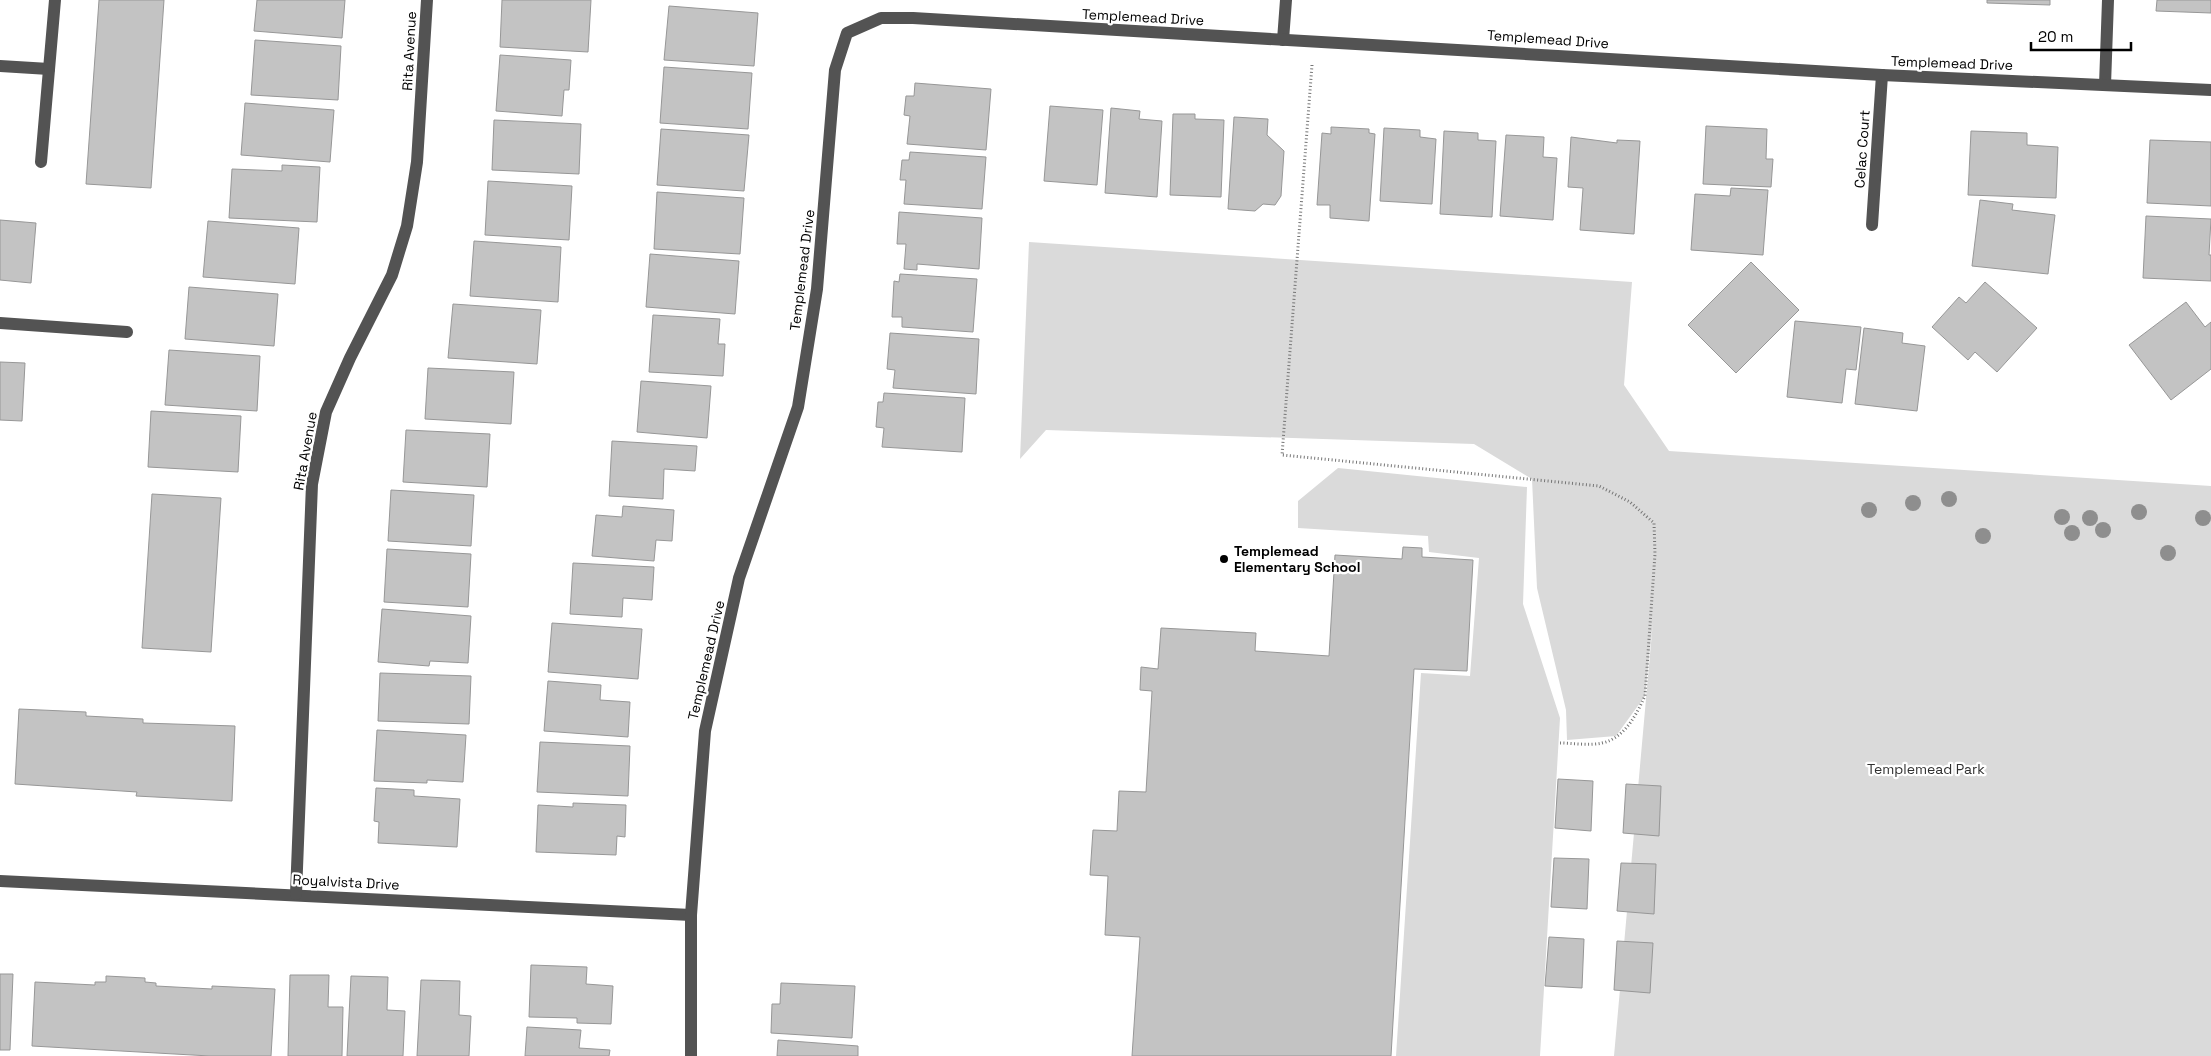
<svg xmlns="http://www.w3.org/2000/svg" width="2211" height="1056" viewBox="0 0 2211 1056" font-family="'Space Grotesk',sans-serif">
<style>
.green{fill:#dadada}
.building{fill:#c3c3c3;stroke:#979797}
.lines{fill:none;stroke-linecap:round;stroke-linejoin:round}
.path{stroke:#757575;stroke-width:3;stroke-dasharray:1 2.5;stroke-linecap:butt}
.minor{stroke:#535353;stroke-width:12}
.tree{fill:#8e8e8e}
.poi-dot{fill:#000;stroke:#fff;stroke-width:2}
.labels{text-anchor:middle;stroke-width:4.5;stroke-linejoin:round;paint-order:stroke}
.street-label{font-size:14px;fill:#000;stroke:#fff}
.poi-label{font-size:14px;font-weight:bold;fill:#000;stroke:#fff;text-anchor:start}
.park-label{font-size:14px;fill:#313131;stroke:#fff}
</style>
<rect width="100%" height="100%" fill="#fff"/>
<!-- green -->
<g class="green">
<path d="M 1029,242 L 1632,282 L 1624,385 L 1669,451 L 2211,486 L 2211,1056 L 1614,1056 L 1653,621 L 1645,696 L 1616,736 L 1567,740 L 1566,710 L 1537,588 L 1532,479 L 1474,444 L 1046,430 L 1020,459 Z"/>
<path d="M 1338,468 L 1527,487 L 1523,604 L 1560,718 L 1540,1056 L 1396,1056 L 1421,673 L 1470,676 L 1479,558 L 1429,552 L 1428,536 L 1298,528 L 1298,501 Z"/>
</g>
<!-- building -->
<g class="building">
<path d="M 99,0 L 164,0 L 151,188 L 86,184 Z"/>
<path d="M 257,0 L 345,0 L 342,38 L 254,31 Z"/>
<path d="M 502,0 L 591,0 L 588,52 L 500,47 Z"/>
<path d="M 1987,0 L 2050,0 L 2050,5 L 1987,3 Z"/>
<path d="M 2157,0 L 2211,0 L 2211,13 L 2156,11 Z"/>
<path d="M 669,6 L 758,13 L 754,66 L 664,60 Z"/>
<path d="M 255,40 L 341,46 L 338,100 L 251,95 Z"/>
<path d="M 500,55 L 571,60 L 569,90 L 564,90 L 562,116 L 496,111 Z"/>
<path d="M 664,67 L 752,73 L 748,129 L 660,123 Z"/>
<path d="M 915,83 L 991,89 L 986,150 L 907,144 L 910,116 L 904,115 L 906,96 L 914,96 Z"/>
<path d="M 245,103 L 334,110 L 330,162 L 241,155 Z"/>
<path d="M 1050,106 L 1103,110 L 1097,185 L 1044,181 Z"/>
<path d="M 1111,108 L 1140,111 L 1139,119 L 1162,121 L 1157,197 L 1105,193 Z"/>
<path d="M 1173,114 L 1195,114 L 1195,119 L 1224,120 L 1221,197 L 1170,195 Z"/>
<path d="M 1234,117 L 1268,119 L 1267,135 L 1284,151 L 1281,196 L 1275,205 L 1263,204 L 1255,211 L 1228,209 Z"/>
<path d="M 494,120 L 581,124 L 579,174 L 492,170 Z"/>
<path d="M 1706,126 L 1767,129 L 1766,159 L 1773,159 L 1771,187 L 1703,184 Z"/>
<path d="M 1331,127 L 1369,129 L 1369,133 L 1375,134 L 1369,221 L 1330,218 L 1330,205 L 1317,205 L 1322,133 L 1331,134 Z"/>
<path d="M 1384,128 L 1420,130 L 1420,137 L 1436,139 L 1432,204 L 1380,201 Z"/>
<path d="M 661,129 L 749,135 L 744,191 L 657,185 Z"/>
<path d="M 1444,131 L 1478,133 L 1478,140 L 1496,141 L 1492,217 L 1440,214 Z"/>
<path d="M 1971,131 L 2027,133 L 2027,145 L 2058,147 L 2056,198 L 1968,195 Z"/>
<path d="M 1506,135 L 1544,137 L 1543,157 L 1557,158 L 1553,220 L 1500,216 Z"/>
<path d="M 1571,137 L 1617,143 L 1617,140 L 1640,141 L 1634,234 L 1580,230 L 1583,188 L 1568,187 Z"/>
<path d="M 2150,140 L 2211,142 L 2211,206 L 2147,203 Z"/>
<path d="M 910,152 L 986,157 L 982,209 L 904,204 L 906,180 L 900,180 L 902,160 L 909,160 Z"/>
<path d="M 282,165 L 320,167 L 317,222 L 229,218 L 232,169 L 282,171 Z"/>
<path d="M 488,181 L 572,186 L 569,240 L 485,235 Z"/>
<path d="M 1731,188 L 1768,190 L 1763,255 L 1691,250 L 1695,194 L 1730,196 Z"/>
<path d="M 657,192 L 744,198 L 740,254 L 654,249 Z"/>
<path d="M 1980,200 L 2013,204 L 2012,210 L 2055,215 L 2048,274 L 1972,266 Z"/>
<path d="M 899,212 L 982,218 L 979,269 L 917,264 L 917,270 L 904,269 L 906,244 L 897,244 Z"/>
<path d="M 2146,216 L 2211,219 L 2209,255 L 2211,255 L 2211,281 L 2143,278 Z"/>
<path d="M 0,220 L 36,223 L 31,283 L 0,280 Z"/>
<path d="M 208,221 L 299,228 L 295,284 L 203,277 Z"/>
<path d="M 474,241 L 561,247 L 558,302 L 470,296 Z"/>
<path d="M 650,254 L 739,261 L 735,314 L 646,307 Z"/>
<path d="M 1751,262 L 1799,310 L 1736,373 L 1688,325 Z"/>
<path d="M 900,274 L 977,279 L 973,332 L 902,327 L 902,317 L 892,317 L 894,281 L 899,282 Z"/>
<path d="M 1985,282 L 2037,328 L 1997,372 L 1975,352 L 1968,360 L 1932,327 L 1959,297 L 1966,303 Z"/>
<path d="M 189,287 L 278,294 L 274,346 L 185,339 Z"/>
<path d="M 2186,302 L 2205,327 L 2211,322 L 2211,369 L 2171,400 L 2129,345 Z"/>
<path d="M 453,304 L 541,310 L 537,364 L 448,358 Z"/>
<path d="M 653,315 L 720,319 L 718,344 L 725,344 L 723,376 L 649,372 Z"/>
<path d="M 1795,321 L 1861,327 L 1856,370 L 1846,369 L 1842,403 L 1787,397 Z"/>
<path d="M 1864,328 L 1903,333 L 1902,343 L 1925,346 L 1917,411 L 1855,404 Z"/>
<path d="M 890,333 L 979,339 L 976,394 L 893,388 L 895,370 L 887,369 Z"/>
<path d="M 169,350 L 260,356 L 257,411 L 165,405 Z"/>
<path d="M 0,362 L 25,363 L 22,421 L 0,420 Z"/>
<path d="M 428,368 L 514,372 L 511,424 L 425,419 Z"/>
<path d="M 641,381 L 711,386 L 707,438 L 637,432 Z"/>
<path d="M 884,393 L 965,398 L 962,452 L 882,447 L 884,428 L 876,427 L 878,402 L 883,402 Z"/>
<path d="M 151,411 L 241,416 L 238,472 L 148,467 Z"/>
<path d="M 406,430 L 490,434 L 487,487 L 403,482 Z"/>
<path d="M 612,441 L 697,446 L 695,471 L 664,469 L 663,499 L 609,496 Z"/>
<path d="M 391,490 L 474,495 L 471,546 L 388,541 Z"/>
<path d="M 152,494 L 221,498 L 211,652 L 142,648 Z"/>
<path d="M 623,506 L 674,510 L 672,541 L 656,540 L 654,561 L 592,556 L 596,515 L 622,517 Z"/>
<path d="M 1403,547 L 1422,548 L 1422,557 L 1473,560 L 1467,671 L 1414,669 L 1391,1056 L 1132,1056 L 1140,937 L 1105,935 L 1108,876 L 1090,875 L 1093,830 L 1117,831 L 1119,791 L 1146,792 L 1152,691 L 1140,690 L 1141,667 L 1158,669 L 1161,628 L 1256,633 L 1255,651 L 1329,656 L 1335,555 L 1402,559 Z"/>
<path d="M 387,549 L 471,554 L 468,607 L 384,602 Z"/>
<path d="M 573,563 L 654,567 L 652,600 L 623,598 L 622,617 L 570,614 Z"/>
<path d="M 382,609 L 471,616 L 468,663 L 430,661 L 429,666 L 378,662 Z"/>
<path d="M 552,623 L 642,629 L 638,679 L 548,672 Z"/>
<path d="M 380,673 L 471,676 L 469,724 L 378,721 Z"/>
<path d="M 548,681 L 601,685 L 600,700 L 630,702 L 628,737 L 544,731 Z"/>
<path d="M 19,709 L 86,712 L 86,716 L 143,719 L 143,723 L 235,726 L 232,801 L 136,796 L 137,792 L 15,784 Z"/>
<path d="M 377,730 L 466,735 L 463,782 L 427,780 L 427,783 L 374,781 Z"/>
<path d="M 540,742 L 630,746 L 628,796 L 537,792 Z"/>
<path d="M 1558,779 L 1593,781 L 1591,831 L 1555,828 Z"/>
<path d="M 1626,784 L 1661,786 L 1659,836 L 1623,833 Z"/>
<path d="M 376,788 L 414,790 L 414,796 L 460,799 L 457,847 L 378,843 L 379,822 L 374,821 Z"/>
<path d="M 573,803 L 626,805 L 625,837 L 617,836 L 616,855 L 536,852 L 538,805 L 573,807 Z"/>
<path d="M 1554,858 L 1589,859 L 1587,909 L 1551,907 Z"/>
<path d="M 1621,863 L 1656,864 L 1654,914 L 1617,911 Z"/>
<path d="M 1549,937 L 1584,939 L 1582,988 L 1545,986 Z"/>
<path d="M 1617,941 L 1653,943 L 1650,993 L 1614,990 Z"/>
<path d="M 531,965 L 587,967 L 586,984 L 613,986 L 611,1024 L 577,1023 L 577,1018 L 529,1017 Z"/>
<path d="M 0,974 L 13,974 L 10,1050 L 0,1050 Z"/>
<path d="M 290,975 L 329,975 L 328,1007 L 343,1007 L 342,1056 L 288,1056 Z"/>
<path d="M 106,976 L 145,978 L 145,982 L 156,983 L 156,986 L 212,989 L 212,986 L 275,989 L 271,1056 L 210,1056 L 32,1046 L 35,982 L 95,985 L 95,982 L 106,982 Z"/>
<path d="M 351,976 L 388,977 L 387,1010 L 405,1011 L 403,1056 L 347,1056 Z"/>
<path d="M 421,980 L 460,981 L 459,1015 L 471,1016 L 469,1056 L 417,1056 Z"/>
<path d="M 781,983 L 855,986 L 852,1038 L 771,1033 L 772,1004 L 780,1004 Z"/>
<path d="M 527,1027 L 581,1030 L 579,1048 L 610,1050 L 609,1056 L 525,1056 Z"/>
<path d="M 778,1040 L 858,1046 L 858,1056 L 777,1056 Z"/>
</g>
<g class="lines">
<!-- path -->
<path class="path" d="M 1312,65 L 1282,455 L 1599,486 L 1630,502 L 1654,523 L 1655,554 L 1645,696 C 1636,715 1625,738 1602,743 C 1590,746 1573,743 1560,743"/>
<!-- minor -->
<g class="minor">
<path d="M 1283,40 L 1286,0"/>
<path d="M 0,66 L 49,69"/>
<path d="M 2105,85 L 2108,0"/>
<path d="M 41,162 L 55,0"/>
<path d="M 1872,225 L 1882,75"/>
<path d="M 0,323 L 127,332"/>
<path d="M 0,881 L 691,915"/>
<path d="M 296,894 L 312,484 L 326,412 L 350,358 L 392,275 L 407,226 L 417,162 L 427,0"/>
<path d="M 691,1056 L 691,915 L 705,731 L 739,578 L 798,407 L 817,289 L 835,70 L 847,33 L 881,18 L 913,18 L 1882,75 L 2211,90"/>
</g>
</g>
<!-- trees -->
<g class="tree">
<circle cx="1949" cy="499" r="8"/>
<circle cx="1913" cy="503" r="8"/>
<circle cx="1869" cy="510" r="8"/>
<circle cx="2139" cy="512" r="8"/>
<circle cx="2062" cy="517" r="8"/>
<circle cx="2090" cy="518" r="8"/>
<circle cx="2203" cy="518" r="8"/>
<circle cx="2103" cy="530" r="8"/>
<circle cx="2072" cy="533" r="8"/>
<circle cx="1983" cy="536" r="8"/>
<circle cx="2168" cy="553" r="8"/>
</g>
<!-- markers -->
<circle class="poi-dot" cx="1224" cy="559" r="5"/>
<g class="labels">
<!-- street labels -->
<g class="street-label">
<text transform="translate(1143 17) rotate(3)" y="5">Templemead Drive</text>
<text transform="translate(1548 39) rotate(4)" y="5">Templemead Drive</text>
<text transform="translate(409 51) rotate(-87)" y="5">Rita Avenue</text>
<text transform="translate(1952 63) rotate(2)" y="5">Templemead Drive</text>
<text transform="translate(1862 149) rotate(-86)" y="5">Celac Court</text>
<text transform="translate(802 270) rotate(-83)" y="5">Templemead Drive</text>
<text transform="translate(305 451) rotate(-80)" y="5">Rita Avenue</text>
<text transform="translate(706 660) rotate(-77)" y="5">Templemead Drive</text>
<text transform="translate(346 882) rotate(3)" y="5">Royalvista Drive</text>
</g>
<!-- poi labels -->
<g class="poi-label">
<text x="1234" y="556">Templemead<tspan x="1234" dy="16">Elementary School</tspan></text>
</g>
<!-- park labels -->
<g class="park-label">
<text x="1926" y="774">Templemead Park</text>
</g>
</g>
<!-- scale -->
<path d="M2031 42v8h100v-8" fill="none" stroke="#000000" stroke-width="2.5"/>
<text x="2038" y="42" font-size="15" fill="#000000" stroke="#ffffff" stroke-width="4" paint-order="stroke">20 m</text>
</svg>
